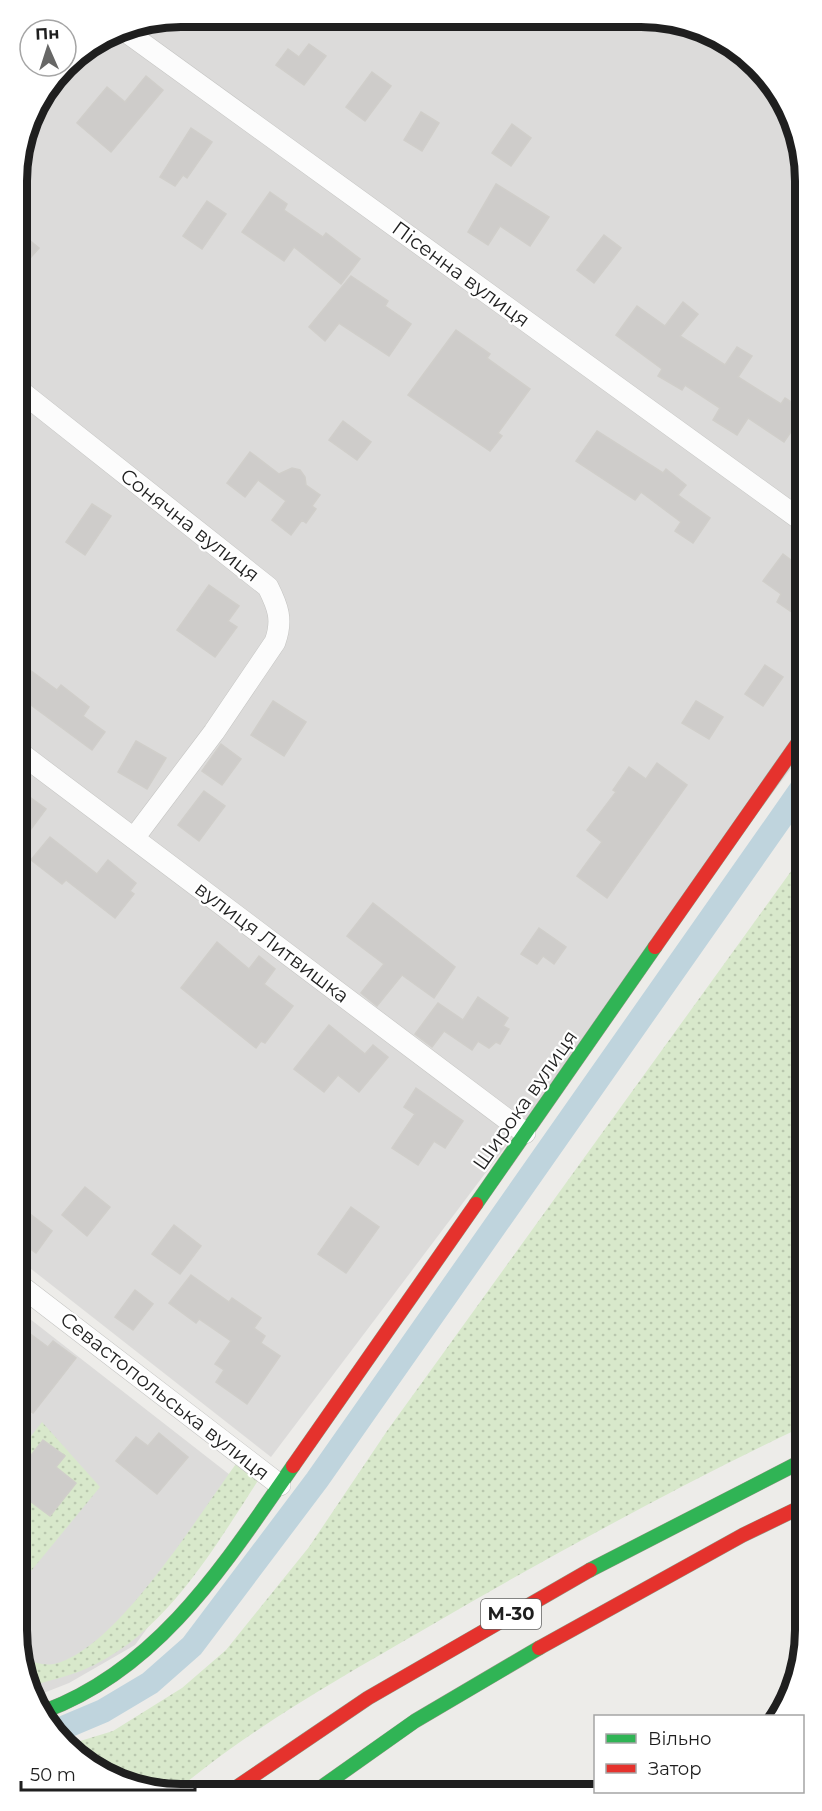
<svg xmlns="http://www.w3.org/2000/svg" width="822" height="1811" viewBox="0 0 822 1811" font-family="Montserrat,sans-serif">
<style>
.residential{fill:#dcdbda}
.grass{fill:url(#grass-dots)}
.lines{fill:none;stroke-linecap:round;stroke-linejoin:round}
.canal{stroke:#bfd4dd;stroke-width:24}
.building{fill:#ceccca;stroke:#d0ceca;stroke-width:1.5}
.street-casing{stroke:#c4c4c2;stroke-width:22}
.fast-casing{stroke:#929682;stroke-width:15}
.jam-casing{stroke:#929682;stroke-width:15}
.street{stroke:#fcfcfc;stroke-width:21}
.fast{stroke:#30b455;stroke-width:14}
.jam{stroke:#e5322d;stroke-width:14}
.labels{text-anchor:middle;stroke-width:4.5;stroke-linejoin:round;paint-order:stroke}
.shield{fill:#fff;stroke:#626262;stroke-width:1.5}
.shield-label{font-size:18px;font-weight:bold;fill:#1f1f1f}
.street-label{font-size:20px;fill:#1f1f1f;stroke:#fff}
.rim{fill:none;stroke:#1f1f1f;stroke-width:8}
</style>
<defs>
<pattern id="grass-dots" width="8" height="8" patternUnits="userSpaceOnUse" patternTransform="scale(1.5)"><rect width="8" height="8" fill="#d8e8cb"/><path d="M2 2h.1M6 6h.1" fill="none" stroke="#b9c7ae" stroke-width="1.8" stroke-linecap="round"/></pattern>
</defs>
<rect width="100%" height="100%" fill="#edece9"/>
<!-- residential -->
<g class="residential">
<path d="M 181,17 L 673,20 L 750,57 L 800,138 L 802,754 L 271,1457 L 21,1261 L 17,170 L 33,108 L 72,57 L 118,29 Z"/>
<path d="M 21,1312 L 248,1489 L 135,1645 L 69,1683 L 36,1696 L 22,1673 Z"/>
</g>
<!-- grass -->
<g class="grass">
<path d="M 802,856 L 804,1426 C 674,1488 548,1557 423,1630 C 338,1679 251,1728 176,1791 L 149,1791 L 72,1754 L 67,1745 L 113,1731 L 182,1688 L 226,1650 L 309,1547 L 387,1431 Z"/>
<path d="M 42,1422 L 100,1487 L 22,1582 L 21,1449 Z"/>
<path d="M 239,1460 L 263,1473 C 216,1544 166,1636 83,1670 C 66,1677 48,1681 30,1686 L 22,1673 L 22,1660 C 31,1661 45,1666 54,1664 C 117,1650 200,1512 239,1460 Z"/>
</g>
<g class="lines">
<!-- canal -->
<path class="canal" d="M 58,1730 L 103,1711 L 150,1683 L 192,1646 L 317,1480 L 802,788"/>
</g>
<!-- building -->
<g class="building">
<path d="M 309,44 L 326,56 L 304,85 L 276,65 L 288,49 L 299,57 Z"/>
<path d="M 372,72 L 391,86 L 365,121 L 346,107 Z"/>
<path d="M 146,76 L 163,90 L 111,152 L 77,123 L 107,87 L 125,102 Z"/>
<path d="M 421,112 L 439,123 L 422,151 L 404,140 Z"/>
<path d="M 512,124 L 531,138 L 511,166 L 492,153 Z"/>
<path d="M 191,128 L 212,142 L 187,178 L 183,175 L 175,186 L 160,177 Z"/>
<path d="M 496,184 L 549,217 L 530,246 L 500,226 L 488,245 L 468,232 Z"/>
<path d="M 270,192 L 287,204 L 284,210 L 323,237 L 326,233 L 360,259 L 341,284 L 294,247 L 284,261 L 242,232 Z"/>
<path d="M 207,201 L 226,214 L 202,249 L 183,236 Z"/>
<path d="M 17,230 L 39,248 L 17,273 Z"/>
<path d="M 604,235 L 621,248 L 594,283 L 577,270 Z"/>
<path d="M 351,276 L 388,301 L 385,306 L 411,324 L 389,356 L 339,323 L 325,341 L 309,327 Z"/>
<path d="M 683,302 L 698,314 L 680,336 L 725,365 L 737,347 L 752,356 L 738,377 L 781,404 L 785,398 L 801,408 L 801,417 L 784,442 L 748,418 L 737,435 L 713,420 L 720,408 L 685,385 L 682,390 L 658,376 L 662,369 L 616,335 L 637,306 L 665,326 Z"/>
<path d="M 456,330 L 490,354 L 487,358 L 530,389 L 498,433 L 502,436 L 490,451 L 408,395 Z"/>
<path d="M 343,421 L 371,442 L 357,460 L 329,440 Z"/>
<path d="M 597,431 L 663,473 L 666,469 L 686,485 L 678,495 L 710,518 L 693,543 L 675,531 L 681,522 L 641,492 L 635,500 L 576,461 Z"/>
<path d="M 250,452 L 279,474 L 292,468 L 300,470 L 305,477 L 306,485 L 320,495 L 312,506 L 316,509 L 306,523 L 302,520 L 291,535 L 272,520 L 286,501 L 258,480 L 245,497 L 227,483 Z"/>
<path d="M 92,504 L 111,516 L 85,555 L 66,542 Z"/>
<path d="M 783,554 L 799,566 L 801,562 L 802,619 L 777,602 L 781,594 L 763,581 Z"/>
<path d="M 209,585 L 239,606 L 228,621 L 237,627 L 215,657 L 177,630 Z"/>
<path d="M 19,662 L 57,690 L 61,685 L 89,707 L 83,716 L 105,732 L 92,750 L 19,696 Z"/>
<path d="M 765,665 L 783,677 L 763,706 L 745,694 Z"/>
<path d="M 273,701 L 306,722 L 284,756 L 251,735 Z"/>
<path d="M 696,701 L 723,717 L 709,739 L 682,723 Z"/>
<path d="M 136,741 L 166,758 L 147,789 L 118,772 Z"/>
<path d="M 221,744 L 241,759 L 222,785 L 202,771 Z"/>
<path d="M 657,763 L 687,785 L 607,898 L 577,876 L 602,842 L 587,830 L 616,792 L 613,790 L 629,767 L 646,779 Z"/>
<path d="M 204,791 L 225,806 L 199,841 L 178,825 Z"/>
<path d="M 31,798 L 46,809 L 19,845 L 19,813 Z"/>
<path d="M 50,837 L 97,874 L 108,860 L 136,883 L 130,891 L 134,894 L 115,918 L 66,880 L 62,884 L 31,860 Z"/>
<path d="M 373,903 L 455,967 L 434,998 L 402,975 L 377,1006 L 361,993 L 384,964 L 347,936 Z"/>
<path d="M 539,928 L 566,947 L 554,964 L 543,956 L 537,964 L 521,954 Z"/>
<path d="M 217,942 L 249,969 L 259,956 L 275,969 L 264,984 L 293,1006 L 265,1043 L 261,1041 L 256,1048 L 181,988 Z"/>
<path d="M 478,997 L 508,1018 L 503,1026 L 509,1029 L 500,1044 L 496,1042 L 489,1048 L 478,1041 L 472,1050 L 444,1031 L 432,1047 L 415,1034 L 438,1003 L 463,1020 Z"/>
<path d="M 329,1025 L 365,1054 L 373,1045 L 388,1057 L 359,1092 L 338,1075 L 324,1092 L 294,1069 Z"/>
<path d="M 416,1088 L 463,1121 L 445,1148 L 434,1141 L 418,1165 L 392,1148 L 415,1114 L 404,1107 Z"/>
<path d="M 85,1187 L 110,1207 L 87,1236 L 62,1215 Z"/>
<path d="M 21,1207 L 52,1231 L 36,1253 L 21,1242 Z"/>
<path d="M 351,1207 L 379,1227 L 346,1273 L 318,1254 Z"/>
<path d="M 174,1225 L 201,1246 L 180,1274 L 152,1254 Z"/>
<path d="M 191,1275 L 229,1302 L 232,1298 L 261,1318 L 254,1328 L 265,1336 L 261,1343 L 280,1356 L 247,1404 L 216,1382 L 224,1370 L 215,1364 L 231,1341 L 199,1319 L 196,1323 L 169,1303 Z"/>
<path d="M 135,1290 L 153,1304 L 133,1330 L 115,1317 Z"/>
<path d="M 21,1327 L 48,1347 L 53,1341 L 76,1358 L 33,1413 L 21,1405 Z"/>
<path d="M 159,1433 L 188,1457 L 157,1494 L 116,1461 L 136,1437 L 148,1446 Z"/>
<path d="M 43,1440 L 65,1456 L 56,1467 L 76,1483 L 50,1516 L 22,1495 L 21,1468 Z"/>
</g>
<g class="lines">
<defs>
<g id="street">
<path d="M 121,28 L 801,520"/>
<path d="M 18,389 L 268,587 C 278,607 283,620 275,642 L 214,732 L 134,838"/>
<path d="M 19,752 L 525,1133"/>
<path d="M 21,1286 L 280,1485"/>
</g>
<g id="fast">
<path d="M 476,1204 L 655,947"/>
<path d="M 590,1570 L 804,1460"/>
<path d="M 45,1711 C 160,1668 226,1562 293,1466"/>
<path d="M 316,1791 L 415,1721 L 539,1648"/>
</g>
<g id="jam">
<path d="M 655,947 L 802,737"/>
<path d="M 293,1466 L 476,1204"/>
<path d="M 539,1648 L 743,1535 L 805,1505"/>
<path d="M 231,1791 L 368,1698 L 590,1570"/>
</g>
</defs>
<!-- street casing -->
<use href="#street" class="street-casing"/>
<!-- fast casing -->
<use href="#fast" class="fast-casing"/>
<!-- jam casing -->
<use href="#jam" class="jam-casing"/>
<!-- street -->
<use href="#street" class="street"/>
<!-- fast -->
<use href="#fast" class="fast"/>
<!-- jam -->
<use href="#jam" class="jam"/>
</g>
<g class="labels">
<!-- shield labels -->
<rect class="shield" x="481" y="1599" width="60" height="30" rx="4.5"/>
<g class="shield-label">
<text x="511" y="1620">М-30</text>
</g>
<!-- street labels -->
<g class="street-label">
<text transform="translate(461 274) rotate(36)" y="7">Пісенна вулиця</text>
<text transform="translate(190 525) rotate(38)" y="7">Сонячна вулиця</text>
<text transform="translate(272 942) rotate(37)" y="7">вулиця Литвишка</text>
<text transform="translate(525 1100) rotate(-55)" y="7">Широка вулиця</text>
<text transform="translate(165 1396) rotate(38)" y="7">Севастопольська вулиця</text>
</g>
</g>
<!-- crop -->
<path d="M0 0H822V1811H0ZM181 27H641A154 154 0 0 1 795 181V1630A154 154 0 0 1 641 1784H181A154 154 0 0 1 27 1630V181A154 154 0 0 1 181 27Z" fill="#fff" fill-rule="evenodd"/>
<path class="rim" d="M181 27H641A154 154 0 0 1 795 181V1630A154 154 0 0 1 641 1784H181A154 154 0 0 1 27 1630V181A154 154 0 0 1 181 27Z"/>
<!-- legend -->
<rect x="594" y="1715" width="210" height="78" fill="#ffffff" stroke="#a5a5a5" stroke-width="1.5"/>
<rect x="606" y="1734" width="30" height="9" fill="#30b455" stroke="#a5a5a5" stroke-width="1.5"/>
<text x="648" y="1745" font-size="18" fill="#1f1f1f">Вільно</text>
<rect x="606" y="1764" width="30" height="9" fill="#e5322d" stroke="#a5a5a5" stroke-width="1.5"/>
<text x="648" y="1775" font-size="18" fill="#1f1f1f">Затор</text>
<!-- north arrow -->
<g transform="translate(48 48) rotate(357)"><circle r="28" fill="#ffffff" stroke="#a5a5a5" stroke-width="1.5"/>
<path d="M0-4.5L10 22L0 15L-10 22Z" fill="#676766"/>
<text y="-9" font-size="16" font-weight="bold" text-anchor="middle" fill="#1f1f1f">Пн</text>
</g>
<!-- scale -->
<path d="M21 1781v9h174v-9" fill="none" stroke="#1f1f1f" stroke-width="3"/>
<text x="30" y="1781" font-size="18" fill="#1f1f1f" stroke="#ffffff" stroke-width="4.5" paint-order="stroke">50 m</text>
</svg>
